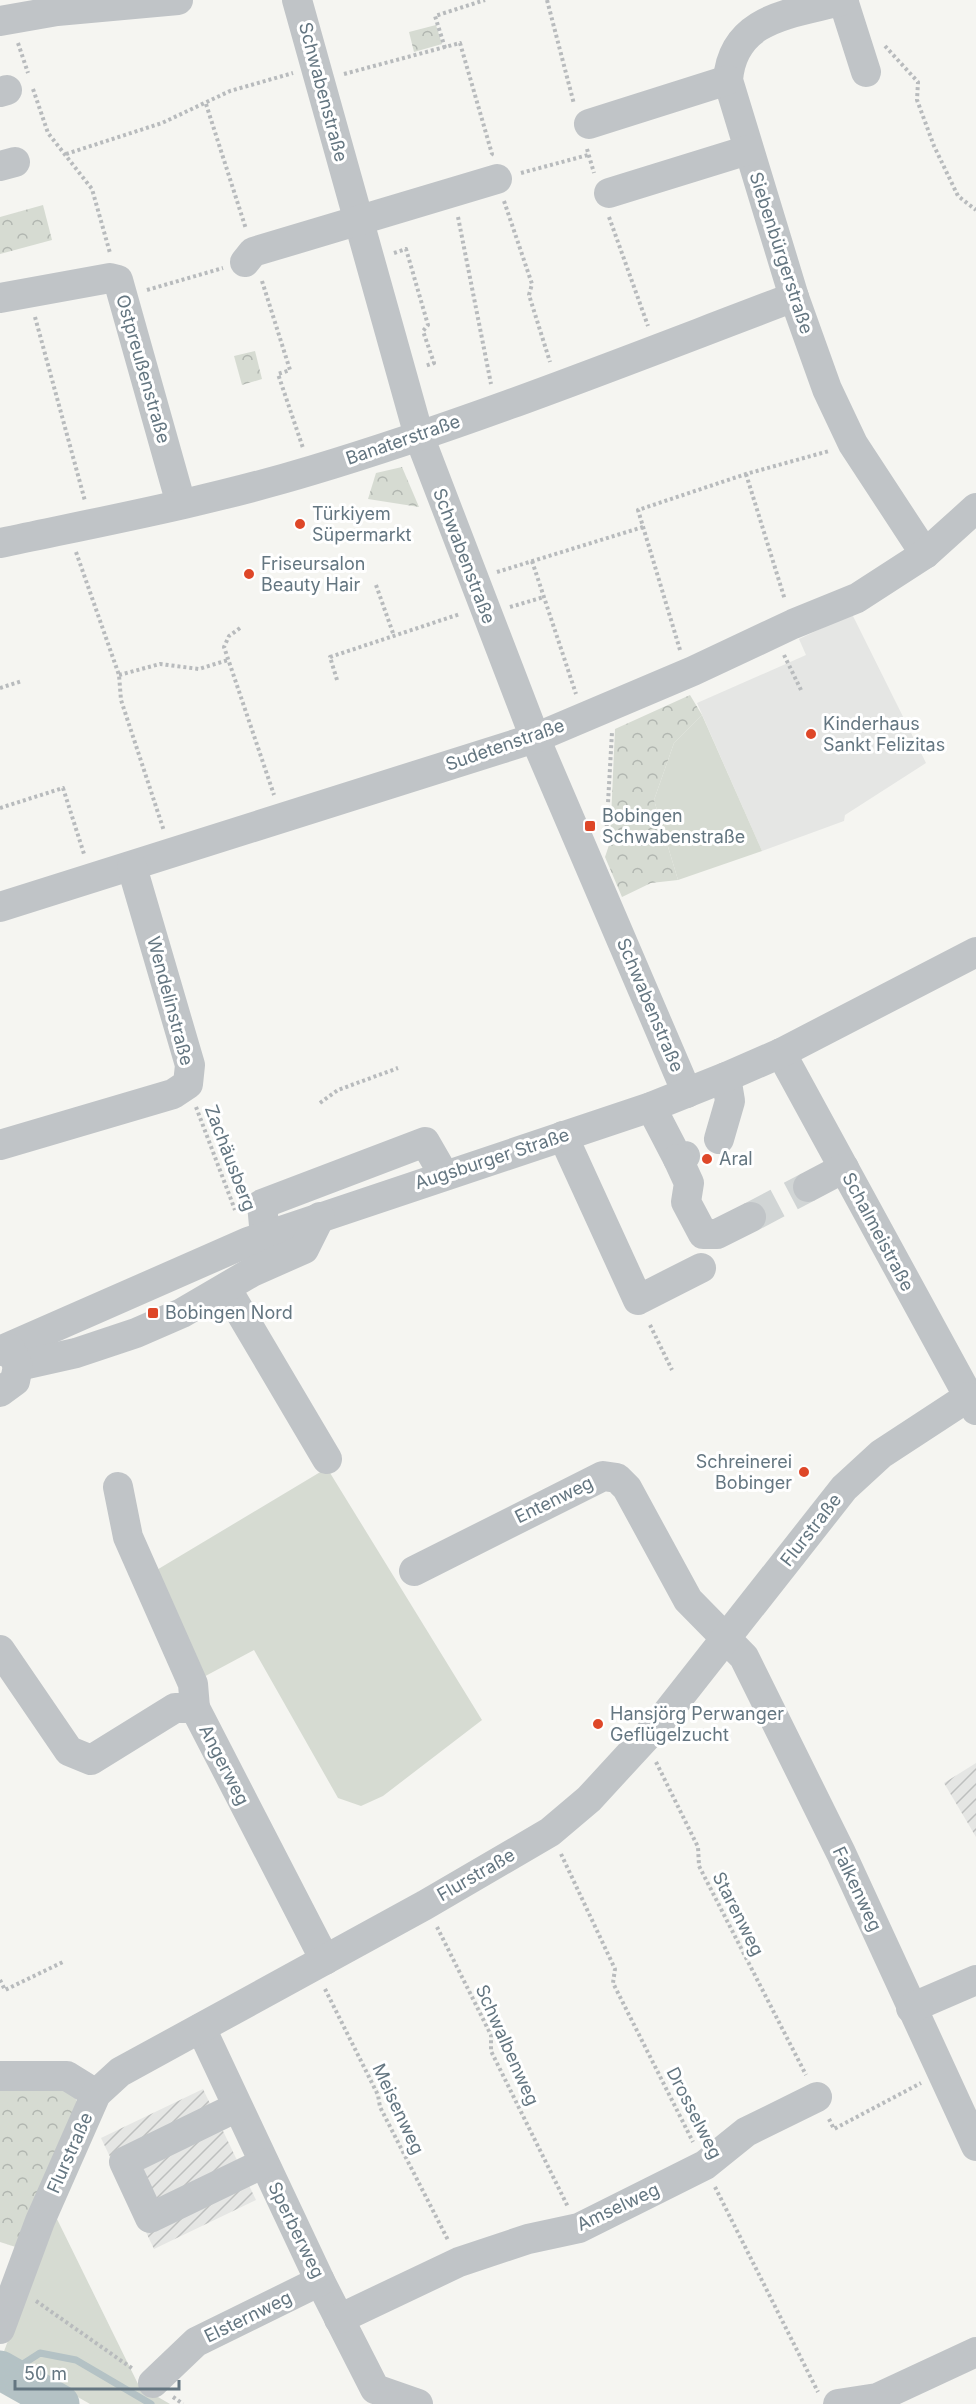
<svg xmlns="http://www.w3.org/2000/svg" width="976" height="2404" viewBox="0 0 976 2404" font-family="Inter,sans-serif">
<style>
.built{fill:#e5e6e4}
.industrial{fill:url(#industrial-furrows)}
.grass{fill:#d6dbd2}
.park{fill:url(#park-crowns)}
.lines{fill:none;stroke-linecap:round;stroke-linejoin:round}
.stream{stroke:#b4c2c5;stroke-width:7}
.river{stroke:#b4c2c5;stroke-width:39}
.minor-tunnel{stroke:#d1d5d5;stroke-width:30;stroke-dasharray:30 15;stroke-linecap:butt}
.path{stroke:#b8bbbd;stroke-width:4;stroke-dasharray:3 3;stroke-linecap:butt}
.minor{stroke:#c0c4c7;stroke-width:30}
.poi-dot{fill:#de4728;stroke:#fff;stroke-width:2}
.labels{text-anchor:middle;stroke-width:6;stroke-linejoin:round;paint-order:stroke}
.street-label{font-size:18px;fill:#647681;stroke:#fff}
.poi-label{font-size:18px;fill:#647681;stroke:#fff;text-anchor:start}
</style>
<defs>
<pattern id="industrial-furrows" width="10" height="10" patternUnits="userSpaceOnUse" patternTransform="scale(1.5)"><rect width="10" height="10" fill="#e5e6e4"/><path d="M-1 1l2-2M0 10L10 0M9 11l2-2" fill="none" stroke="#bdbfbe"/></pattern>
<pattern id="park-crowns" width="20" height="18" patternUnits="userSpaceOnUse" patternTransform="scale(1.5)"><rect width="20" height="18" fill="#d6dbd2"/><path d="M2 6a3 3 0 1 1 6 0M12 15a3 3 0 1 1 6 0" fill="none" stroke="#b1b6b0"/></pattern>
</defs>
<rect width="100%" height="100%" fill="#f5f5f1"/>
<!-- built -->
<path class="built" d="M 852,614 L 926,763 L 845,815 L 844,821 L 762,851 L 697,703 L 806,655 L 799,639 Z"/>
<!-- industrial -->
<g class="industrial">
<path d="M 976,1763 L 976,1837 L 944,1783 Z"/>
<path d="M 203,2089 L 256,2200 L 154,2249 L 101,2138 Z"/>
</g>
<!-- grass -->
<g class="grass">
<path d="M 702,715 L 762,851 L 678,880 L 654,800 L 674,743 Z"/>
<path d="M 327,1468 L 482,1720 L 383,1796 L 361,1806 L 338,1798 L 254,1650 L 198,1680 L 155,1571 Z"/>
<path d="M 55,2215 L 139,2386 L 170,2404 L 90,2404 L 3,2354 Z"/>
</g>
<!-- park -->
<g class="park">
<path d="M 436,25 L 442,44 L 414,52 L 409,32 Z"/>
<path d="M 43,205 L 52,240 L 0,254 L 0,217 Z"/>
<path d="M 255,351 L 262,379 L 242,385 L 234,356 Z"/>
<path d="M 402,467 L 419,507 L 368,499 L 376,473 Z"/>
<path d="M 690,695 L 702,715 L 674,743 L 654,800 L 678,880 L 651,883 L 622,897 L 605,857 L 610,842 L 615,729 Z"/>
<path d="M 66,2083 L 83,2111 L 22,2249 L 0,2242 L 0,2084 Z"/>
</g>
<g class="lines">
<!-- stream -->
<path class="stream" d="M 9,2373 L 40,2353 L 76,2360 L 151,2404"/>
<!-- river -->
<path class="river" d="M 0,2370 L 60,2404"/>
<!-- minor-tunnel -->
<path class="minor-tunnel" d="M 751,1217 L 808,1187"/>
<!-- path -->
<g class="path">
<path d="M 547,0 L 574,104"/>
<path d="M 18,43 L 28,73"/>
<path d="M 885,46 L 918,82 L 917,100 L 934,146 L 958,196 L 976,210"/>
<path d="M 445,48 L 435,16 L 485,0"/>
<path d="M 344,74 L 460,43 L 492,154 L 490,156"/>
<path d="M 33,89 L 48,133 L 92,189 L 110,253"/>
<path d="M 206,104 L 246,229"/>
<path d="M 587,149 L 594,173"/>
<path d="M 66,154 L 162,123 L 230,91 L 293,73"/>
<path d="M 521,173 L 588,155"/>
<path d="M 504,201 L 532,284 L 529,295 L 550,362"/>
<path d="M 458,217 L 491,384"/>
<path d="M 609,217 L 648,326"/>
<path d="M 394,253 L 406,249 L 428,325 L 423,331 L 434,363 L 425,366"/>
<path d="M 262,281 L 290,370 L 278,374 L 303,448"/>
<path d="M 147,290 L 223,268"/>
<path d="M 35,317 L 85,501"/>
<path d="M 746,474 L 785,600"/>
<path d="M 76,552 L 119,675 L 121,700 L 164,831"/>
<path d="M 532,561 L 576,694"/>
<path d="M 497,572 L 643,527"/>
<path d="M 376,585 L 394,636"/>
<path d="M 510,607 L 544,597"/>
<path d="M 240,628 L 229,636 L 224,647 L 274,795"/>
<path d="M 680,650 L 638,510 L 746,474 L 829,451"/>
<path d="M 784,655 L 801,690"/>
<path d="M 119,675 L 160,664 L 199,669 L 228,660"/>
<path d="M 337,680 L 330,657 L 460,614"/>
<path d="M 0,688 L 22,681"/>
<path d="M 0,808 L 63,788 L 84,854"/>
<path d="M 606,838 L 612,732"/>
<path d="M 320,1103 L 338,1090 L 398,1068"/>
<path d="M 196,1107 L 235,1210"/>
<path d="M 650,1325 L 672,1370"/>
<path d="M 656,1762 L 698,1847 L 699,1866 L 806,2075"/>
<path d="M 561,1854 L 615,1969 L 613,1983 L 693,2142"/>
<path d="M 437,1927 L 491,2035 L 491,2051 L 568,2207"/>
<path d="M 0,1980 L 5,1990 L 65,1961"/>
<path d="M 325,1989 L 378,2095 L 380,2107 L 448,2240"/>
<path d="M 829,2119 L 834,2129 L 921,2083"/>
<path d="M 715,2187 L 818,2392"/>
<path d="M 36,2301 L 133,2369"/>
<path d="M 173,2397 L 183,2404"/>
</g>
<!-- minor -->
<g class="minor">
<path d="M 297,0 L 419,436 L 535,738 L 687,1093"/>
<path d="M 843,0 L 866,72"/>
<path d="M 844,0 C 793,14 733,16 728,80 L 794,297 L 827,389 L 853,444 L 925,554"/>
<path d="M 0,21 L 57,11 L 178,0"/>
<path d="M 0,92 L 7,90"/>
<path d="M 589,124 L 728,80"/>
<path d="M 0,166 L 15,162"/>
<path d="M 609,193 L 748,150"/>
<path d="M 245,262 L 253,252 L 497,179"/>
<path d="M 0,298 L 110,278 L 118,280 L 181,504"/>
<path d="M 0,543 C 104,521 211,501 313,470 C 476,421 635,357 794,297"/>
<path d="M 0,907 L 535,738 L 693,671 L 793,624 L 857,598 L 925,554 L 976,508"/>
<path d="M 781,1053 L 976,1410"/>
<path d="M 651,1107 L 678,1159 L 685,1156"/>
<path d="M 563,1136 L 638,1300 L 701,1268"/>
<path d="M 719,1139 L 730,1101 L 726,1077"/>
<path d="M 0,1145 L 173,1094 L 188,1084 L 190,1065 L 132,867"/>
<path d="M 678,1159 L 689,1183 L 686,1202 L 703,1234 L 717,1234 L 751,1217"/>
<path d="M 808,1187 L 844,1168"/>
<path d="M 265,1236 L 262,1204 L 425,1142 L 444,1175"/>
<path d="M 226,1288 L 327,1459"/>
<path d="M 0,1351 L 248,1242 L 651,1107 L 726,1077 L 781,1053 L 976,952"/>
<path d="M 18,1366 L 76,1353 L 136,1333 L 182,1313 L 252,1272 L 304,1249 L 320,1217"/>
<path d="M 0,1392 L 15,1381 L 18,1366 L 10,1349"/>
<path d="M 118,1487 L 128,1537 L 193,1684 L 195,1708"/>
<path d="M 414,1571 L 603,1476 L 617,1478 L 627,1488 L 688,1600 L 744,1657 L 841,1853 L 976,2146"/>
<path d="M 0,1650 L 69,1751 L 91,1760 L 175,1708 L 195,1708 L 325,1960"/>
<path d="M 911,2008 L 976,1980"/>
<path d="M 201,2028 L 320,2281 L 375,2389 L 418,2404"/>
<path d="M 0,2076 L 67,2076 L 96,2094"/>
<path d="M 237,2107 L 124,2162 L 150,2218 L 264,2163"/>
<path d="M 339,2319 L 459,2262 L 528,2239 L 579,2228 L 705,2165 L 746,2132 L 817,2097"/>
<path d="M 0,2329 L 40,2221 L 96,2094 L 120,2072 L 425,1905 L 550,1832 L 589,1799 L 659,1723 L 844,1488 L 881,1454 L 968,1397"/>
<path d="M 153,2383 L 196,2342 L 320,2281"/>
<path d="M 838,2404 L 877,2398 L 976,2352"/>
</g>
</g>
<!-- markers -->
<g class="poi-dot">
<circle cx="300" cy="524" r="6"/>
<circle cx="249" cy="574" r="6"/>
<circle cx="811" cy="734" r="6"/>
<rect x="584" y="820" width="12" height="12" rx="3"/>
<circle cx="707" cy="1159" r="6"/>
<rect x="147" y="1307" width="12" height="12" rx="3"/>
<circle cx="804" cy="1472" r="6"/>
<circle cx="598" cy="1724" r="6"/>
</g>
<g class="labels">
<!-- street labels -->
<g class="street-label">
<text transform="translate(323 92) rotate(75)" y="6">Schwabenstraße</text>
<text transform="translate(781 253) rotate(72)" y="6">Siebenbürgerstraße</text>
<text transform="translate(143 369) rotate(74)" y="6">Ostpreußenstraße</text>
<text transform="translate(403 440) rotate(-19)" y="6">Banaterstraße</text>
<text transform="translate(464 556) rotate(69)" y="6">Schwabenstraße</text>
<text transform="translate(505 745) rotate(-19)" y="6">Sudetenstraße</text>
<text transform="translate(170 1001) rotate(75)" y="6">Wendelinstraße</text>
<text transform="translate(650 1005) rotate(67)" y="6">Schwabenstraße</text>
<text transform="translate(230 1158) rotate(69)" y="6">Zachäusberg</text>
<text transform="translate(492 1159) rotate(-18)" y="6">Augsburger Straße</text>
<text transform="translate(878 1232) rotate(62)" y="6">Schalmeistraße</text>
<text transform="translate(554 1500) rotate(-26)" y="6">Entenweg</text>
<text transform="translate(811 1530) rotate(-52)" y="6">Flurstraße</text>
<text transform="translate(224 1765) rotate(63)" y="6">Angerweg</text>
<text transform="translate(476 1875) rotate(-30)" y="6">Flurstraße</text>
<text transform="translate(857 1889) rotate(65)" y="6">Falkenweg</text>
<text transform="translate(738 1914) rotate(63)" y="6">Starenweg</text>
<text transform="translate(507 2045) rotate(66)" y="6">Schwalbenweg</text>
<text transform="translate(398 2109) rotate(65)" y="6">Meisenweg</text>
<text transform="translate(694 2113) rotate(63)" y="6">Drosselweg</text>
<text transform="translate(70 2153) rotate(-66)" y="6">Flurstraße</text>
<text transform="translate(618 2207) rotate(-25)" y="6">Amselweg</text>
<text transform="translate(296 2230) rotate(64)" y="6">Sperberweg</text>
<text transform="translate(248 2317) rotate(-26)" y="6">Elsternweg</text>
</g>
<!-- poi labels -->
<g class="poi-label">
<text x="312" y="520">Türkiyem<tspan x="312" dy="21">Süpermarkt</tspan></text>
<text x="261" y="570">Friseursalon<tspan x="261" dy="21">Beauty Hair</tspan></text>
<text x="823" y="730">Kinderhaus<tspan x="823" dy="21">Sankt Felizitas</tspan></text>
<text x="602" y="822">Bobingen<tspan x="602" dy="21">Schwabenstraße</tspan></text>
<text x="719" y="1165">Aral</text>
<text x="165" y="1319">Bobingen Nord</text>
<text x="792" y="1468" text-anchor="end">Schreinerei<tspan x="792" dy="21">Bobinger</tspan></text>
<text x="610" y="1720">Hansjörg Perwanger<tspan x="610" dy="21">Geflügelzucht</tspan></text>
</g>
</g>
<!-- scale -->
<path d="M15 2380v9h164v-9" fill="none" stroke="#647681" stroke-width="3"/>
<text x="24" y="2380" font-size="18" fill="#647681" stroke="#ffffff" stroke-width="4.5" paint-order="stroke">50 m</text>
</svg>
